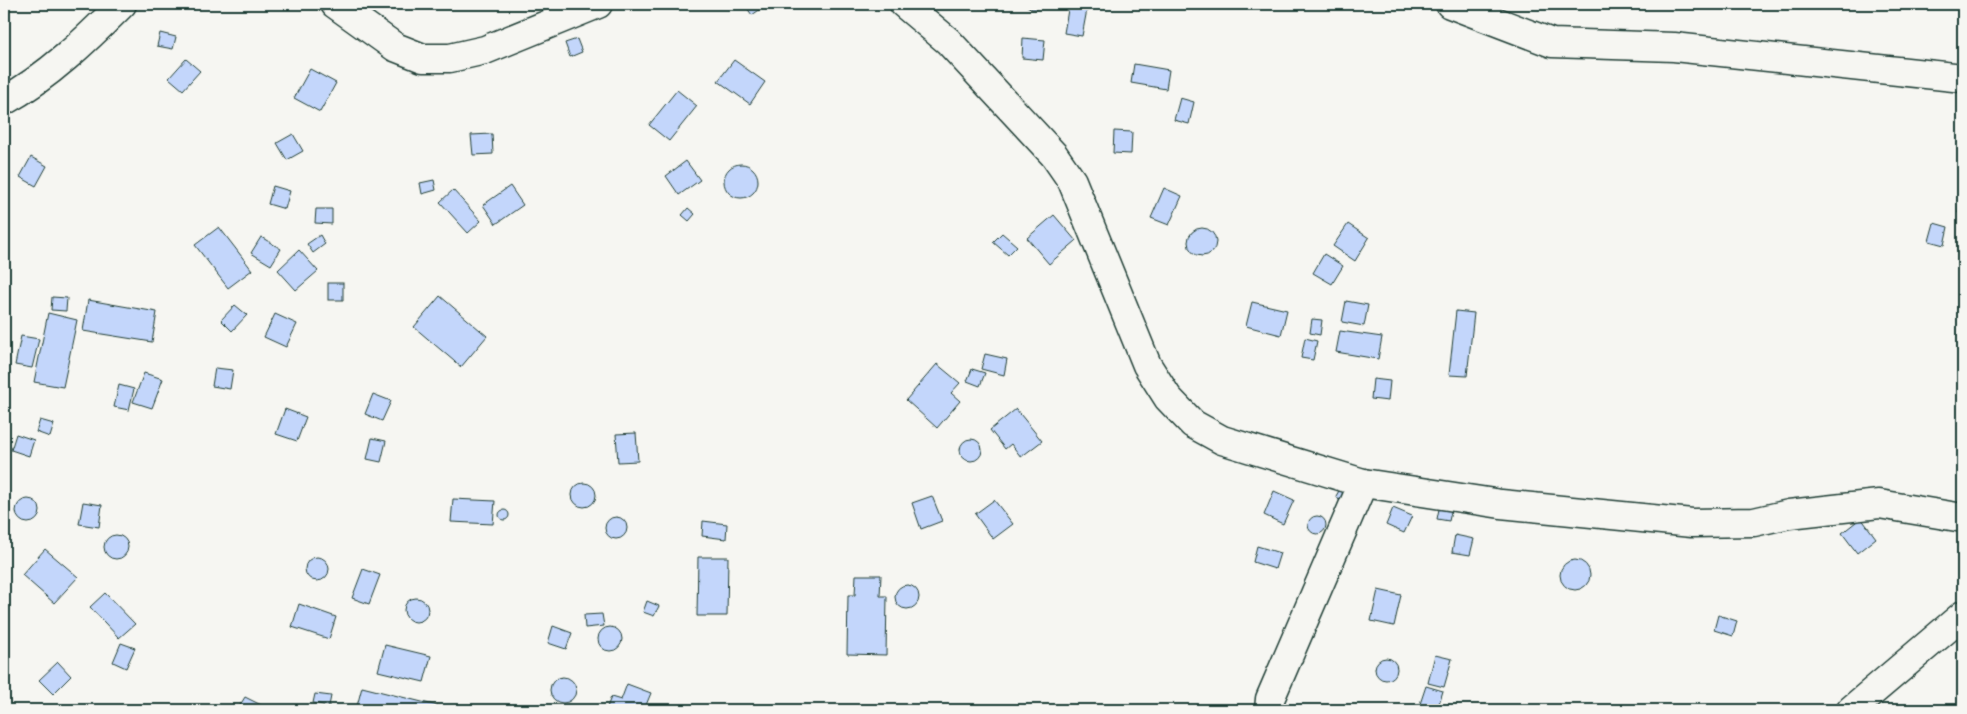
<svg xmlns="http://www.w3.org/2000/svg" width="1967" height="714" viewBox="0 0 1967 714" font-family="'Gochi Hand',sans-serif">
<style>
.building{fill:#c3d6fb;stroke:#1f3d34}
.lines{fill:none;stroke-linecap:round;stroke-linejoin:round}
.minor-casing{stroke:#1f3d34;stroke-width:31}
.minor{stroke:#f6f6f2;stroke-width:28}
</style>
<rect width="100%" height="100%" fill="#f6f6f2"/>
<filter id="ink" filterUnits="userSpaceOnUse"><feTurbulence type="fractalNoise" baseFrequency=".02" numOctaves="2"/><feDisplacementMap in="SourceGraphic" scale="10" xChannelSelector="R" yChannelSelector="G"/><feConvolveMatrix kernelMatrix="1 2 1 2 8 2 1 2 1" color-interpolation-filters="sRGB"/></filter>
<g filter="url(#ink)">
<!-- building -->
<g class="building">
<path d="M 744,4 L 768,4 L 752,15 Z"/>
<path d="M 1024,4 L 1043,4 L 1037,9 L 1032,9 Z"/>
<path d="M 1069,4 L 1088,4 L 1082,36 L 1064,33 Z"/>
<path d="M 160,33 L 176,37 L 173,49 L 157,46 Z"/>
<path d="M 1023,38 L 1045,40 L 1043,60 L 1022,58 Z"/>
<path d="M 577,39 L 582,52 L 570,57 L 565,43 Z"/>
<path d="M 186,59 L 200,71 L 183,90 L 169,78 Z"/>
<path d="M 734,60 L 765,82 L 750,104 L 718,81 Z"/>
<path d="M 1134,64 L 1169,70 L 1166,89 L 1131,83 Z"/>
<path d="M 310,69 L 336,83 L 320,112 L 294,98 Z"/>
<path d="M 677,90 L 697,106 L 669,141 L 649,125 Z"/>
<path d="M 1180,98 L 1194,102 L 1189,124 L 1174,120 Z"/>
<path d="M 1114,131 L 1132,132 L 1131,154 L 1113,153 Z"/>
<path d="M 293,134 L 303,151 L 287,160 L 277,143 Z"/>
<path d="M 492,134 L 493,154 L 473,155 L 471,135 Z"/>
<path d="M 31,157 L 47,166 L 36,186 L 20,177 Z"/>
<path d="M 686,161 L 700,180 L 679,195 L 666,176 Z"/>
<circle cx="741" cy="181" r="17"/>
<path d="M 434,180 L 436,190 L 422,194 L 420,183 Z"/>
<path d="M 273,186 L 290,191 L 285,209 L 268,204 Z"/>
<path d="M 510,186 L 523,205 L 496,224 L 483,205 Z"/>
<path d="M 1164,188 L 1182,196 L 1169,225 L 1151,218 Z"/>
<path d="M 453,190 L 481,221 L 468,233 L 440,202 Z"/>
<path d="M 1961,191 L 1963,192 L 1963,214 L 1958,213 Z"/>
<path d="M 688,208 L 695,214 L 689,221 L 682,215 Z"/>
<path d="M 316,209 L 332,209 L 332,224 L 315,223 Z"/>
<path d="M 1054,215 L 1076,241 L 1049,264 L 1027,238 Z"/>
<path d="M 1934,223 L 1948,227 L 1944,245 L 1929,241 Z"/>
<path d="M 1348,224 L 1369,238 L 1355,261 L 1333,246 Z"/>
<path d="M 219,227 L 252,270 L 228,288 L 195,245 Z"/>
<circle cx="1202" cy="242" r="14"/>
<path d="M 1002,233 L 1017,246 L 1008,255 L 993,242 Z"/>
<path d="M 320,235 L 325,244 L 313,253 L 307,244 Z"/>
<path d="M 261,237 L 281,249 L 271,265 L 251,253 Z"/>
<path d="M 299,250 L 318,271 L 296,290 L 278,270 Z"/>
<path d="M 1324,254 L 1343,266 L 1332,284 L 1313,273 Z"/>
<rect x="328" y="283" width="15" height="17"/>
<path d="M 440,296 L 487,336 L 461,367 L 414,327 Z"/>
<path d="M 52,297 L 67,298 L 66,311 L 51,310 Z"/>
<path d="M 88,300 L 157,312 L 152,342 L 83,331 Z"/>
<path d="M 1346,301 L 1368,305 L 1364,326 L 1342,322 Z"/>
<path d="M 1252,302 L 1287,310 L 1281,335 L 1246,326 Z"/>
<path d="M 235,305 L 247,315 L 232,331 L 221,320 Z"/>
<path d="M 1456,311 L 1474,313 L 1467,376 L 1449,375 Z"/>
<path d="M 48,313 L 77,320 L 63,387 L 34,382 Z"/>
<path d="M 275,314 L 297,324 L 286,347 L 264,337 Z"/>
<path d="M 1312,319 L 1322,320 L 1320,335 L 1310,333 Z"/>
<path d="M 1340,331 L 1382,337 L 1378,359 L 1336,352 Z"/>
<path d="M 21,336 L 39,339 L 32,368 L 15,365 Z"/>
<path d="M 1305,338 L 1317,341 L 1313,360 L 1301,358 Z"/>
<path d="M 985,354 L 1007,359 L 1004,375 L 981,369 Z"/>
<path d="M 937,364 L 960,383 L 951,393 L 960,401 L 937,428 L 906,400 Z"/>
<path d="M 215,368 L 233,370 L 230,389 L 212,386 Z"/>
<path d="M 972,369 L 985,373 L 980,386 L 967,381 Z"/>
<path d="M 144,373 L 163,379 L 152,408 L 133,402 Z"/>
<path d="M 1373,379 L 1390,381 L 1388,401 L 1371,399 Z"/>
<path d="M 119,385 L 134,389 L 129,410 L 114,407 Z"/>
<path d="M 373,394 L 391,401 L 382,421 L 365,414 Z"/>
<path d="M 285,409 L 306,417 L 297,441 L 276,434 Z"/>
<path d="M 1016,409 L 1042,441 L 1021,457 L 1011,444 L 1005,449 L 990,430 Z"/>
<path d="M 40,420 L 54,424 L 50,437 L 36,432 Z"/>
<path d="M 636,433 L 638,461 L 618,462 L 616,434 Z"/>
<path d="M 16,434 L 34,440 L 29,456 L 11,450 Z"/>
<path d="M 372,438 L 386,441 L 381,462 L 367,459 Z"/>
<circle cx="971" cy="450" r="11"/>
<circle cx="584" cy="495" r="12"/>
<path d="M 1340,489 L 1352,495 L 1342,504 L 1336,496 Z"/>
<path d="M 1274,491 L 1294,500 L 1283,524 L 1264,515 Z"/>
<path d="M 932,496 L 942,521 L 921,529 L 912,503 Z"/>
<circle cx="28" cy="511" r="12"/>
<path d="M 453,499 L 495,501 L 493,524 L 451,522 Z"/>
<path d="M 994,500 L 1013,524 L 993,539 L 975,514 Z"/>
<path d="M 83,502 L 102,505 L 99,527 L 79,524 Z"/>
<path d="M 1440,504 L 1452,507 L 1449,521 L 1437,519 Z"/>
<path d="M 1393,508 L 1412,516 L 1404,533 L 1386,525 Z"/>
<circle cx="504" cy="515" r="5"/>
<circle cx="1317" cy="525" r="9"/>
<circle cx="616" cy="528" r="11"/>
<path d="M 1861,518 L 1876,538 L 1857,553 L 1842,533 Z"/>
<path d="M 703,521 L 727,524 L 726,539 L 702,536 Z"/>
<circle cx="116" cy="547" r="12"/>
<path d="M 1455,535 L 1474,539 L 1470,555 L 1452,552 Z"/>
<path d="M 1257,546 L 1280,553 L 1275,569 L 1253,562 Z"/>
<path d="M 45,549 L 78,577 L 54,603 L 22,575 Z"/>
<circle cx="317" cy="569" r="12"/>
<path d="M 698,557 L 728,557 L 727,616 L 697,616 Z"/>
<circle cx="1575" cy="575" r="15"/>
<path d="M 363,569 L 380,575 L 369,604 L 352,598 Z"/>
<path d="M 856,575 L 881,575 L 880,596 L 887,596 L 886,655 L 847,654 L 848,595 L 855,595 Z"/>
<circle cx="907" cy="597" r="12"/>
<path d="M 1378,590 L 1401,595 L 1394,626 L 1371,621 Z"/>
<path d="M 105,593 L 135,624 L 119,638 L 90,607 Z"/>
<circle cx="416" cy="610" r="12"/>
<path d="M 647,601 L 659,606 L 654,616 L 643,612 Z"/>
<path d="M 299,604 L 336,617 L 329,639 L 292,627 Z"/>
<path d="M 602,614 L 604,626 L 585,628 L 584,615 Z"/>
<path d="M 1718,615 L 1737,621 L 1733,636 L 1714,630 Z"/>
<path d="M 553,626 L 572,633 L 566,649 L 548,643 Z"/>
<circle cx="610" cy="639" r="12"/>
<path d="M 121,643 L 135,648 L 126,668 L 113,662 Z"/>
<path d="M 385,645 L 431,656 L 424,682 L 378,671 Z"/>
<path d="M 1435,655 L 1452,659 L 1444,687 L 1428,683 Z"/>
<circle cx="1386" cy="669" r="11"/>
<path d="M 58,662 L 71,676 L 53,694 L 39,680 Z"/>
<circle cx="563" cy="690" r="13"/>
<path d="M 627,684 L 651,693 L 644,710 L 606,710 L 611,697 L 621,700 Z"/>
<path d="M 1426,686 L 1443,691 L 1437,710 L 1418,710 Z"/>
<path d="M 362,687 L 442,707 L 441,710 L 356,710 Z"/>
<path d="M 315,694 L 331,696 L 329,706 L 313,703 Z"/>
<path d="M 245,697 L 267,708 L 266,710 L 237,710 Z"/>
<path d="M 196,707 L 202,707 L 209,710 L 191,710 Z"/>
</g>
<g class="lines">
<defs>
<g id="minor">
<path d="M 335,4 L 395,47 L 423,58 L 450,58 L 485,50 L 598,4"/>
<path d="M 904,4 L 948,41 L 1054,155 L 1072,181 L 1147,365 L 1168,398 L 1193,424 L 1222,440 L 1363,483 L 1501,504 L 1692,523 L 1754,522 L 1789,514 L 1879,504 L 1963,518"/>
<path d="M 1450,4 L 1552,43 L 1674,47 L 1963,78"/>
<path d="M 4,101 C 49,76 86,40 122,4"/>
<path d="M 1269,710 L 1270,699 L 1363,483"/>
<path d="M 1851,710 L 1963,615"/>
</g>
</defs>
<!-- minor casing -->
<use href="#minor" class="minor-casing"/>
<!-- minor -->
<use href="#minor" class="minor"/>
</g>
</g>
<!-- margin -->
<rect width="1967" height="714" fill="none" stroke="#f6f6f2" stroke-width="20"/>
<rect x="10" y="10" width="1947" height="694" fill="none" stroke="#1f3d34" stroke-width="2" filter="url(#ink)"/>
</svg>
